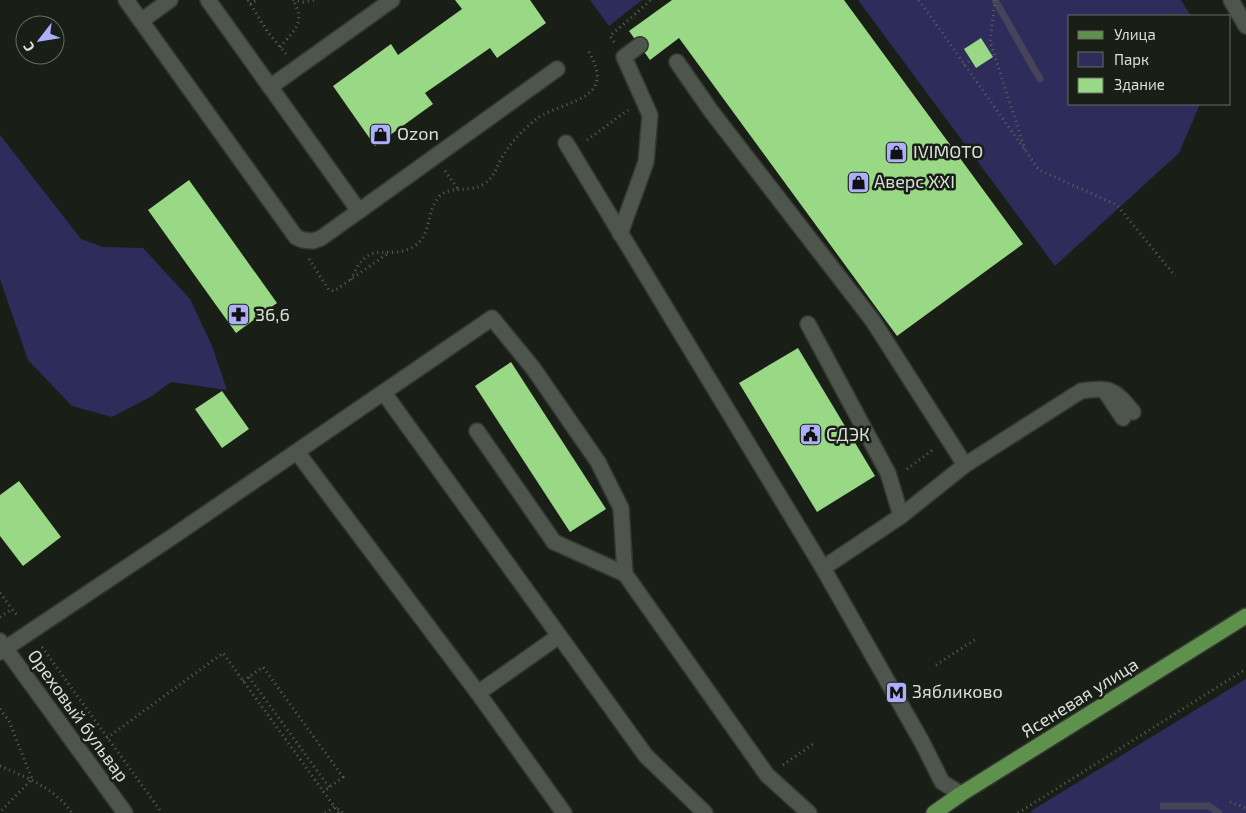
<svg xmlns="http://www.w3.org/2000/svg" width="1246" height="813" viewBox="0 0 1246 813" font-family="'Exo 2',sans-serif">
<style>
.green{fill:#2e2c5b}
.lines{fill:none;stroke-linecap:round;stroke-linejoin:round}
.stream{stroke:#46435a;stroke-width:7}
.building{fill:#99d885}
.minor-casing{stroke:#343833;stroke-width:18}
.major-casing{stroke:#343833;stroke-width:18}
.path{stroke:#5c615a;stroke-width:3;stroke-dasharray:1 4;stroke-linecap:butt}
.minor{stroke:#4e554c;stroke-width:15}
.major{stroke:#5e924c;stroke-width:15}
.labels{text-anchor:middle;stroke-width:5;stroke-linejoin:round;paint-order:stroke}
.poi-label{font-size:18px;fill:#dbdfda;stroke:#191f17;text-anchor:start}
.street-label{font-size:18px;fill:#dbdfda;stroke:#191f17}
</style>
<rect width="100%" height="100%" fill="#191f17"/>
<!-- green -->
<g class="green">
<path d="M 590,0 L 642,0 L 609,26 Z"/>
<path d="M 858,0 L 1181,0 L 1191,16 L 1070,16 L 1070,104 L 1200,104 L 1179,153 L 1055,266 Z"/>
<path d="M 0,135 L 81,239 L 103,247 L 143,248 L 190,299 L 212,346 L 227,390 L 171,382 L 152,396 L 112,417 L 72,406 L 28,360 L 0,279 Z"/>
<path d="M 1246,679 L 1246,813 L 1032,813 L 1031,811 Z"/>
</g>
<g class="lines">
<!-- stream -->
<g class="stream">
<path d="M 995,0 L 1040,79"/>
<path d="M 1163,806 L 1209,806 L 1219,813"/>
</g>
</g>
<!-- building -->
<g class="building">
<path d="M 455,0 L 530,0 L 546,23 L 497,58 L 490,48 L 425,93 L 433,104 L 375,146 L 333,86 L 391,44 L 398,55 L 462,9 Z"/>
<path d="M 672,0 L 844,0 L 1023,244 L 897,336 L 679,38 L 650,60 L 629,31 Z"/>
<path d="M 981,38 L 993,57 L 976,68 L 964,49 Z"/>
<path d="M 189,180 L 277,303 L 236,333 L 148,210 Z"/>
<path d="M 798,348 L 875,476 L 817,512 L 739,383 Z"/>
<path d="M 511,362 L 606,509 L 570,532 L 475,386 Z"/>
<path d="M 222,391 L 249,429 L 222,448 L 195,409 Z"/>
<path d="M 19,481 L 61,537 L 23,566 L 0,536 L 0,495 Z"/>
</g>
<g class="lines">
<defs>
<g id="minor">
<path d="M 126,0 L 296,237 L 303,240 L 313,241 L 321,238 L 359,211 L 208,0"/>
<path d="M 1231,0 L 1246,26"/>
<path d="M 141,21 L 170,0"/>
<path d="M 677,62 L 711,111 L 873,321 L 965,465"/>
<path d="M 270,87 L 392,0"/>
<path d="M 566,143 L 823,568 L 922,742 L 942,782 L 961,794"/>
<path d="M 359,211 L 557,69"/>
<path d="M 620,234 L 646,162 L 650,115 L 624,57 L 640,45"/>
<path d="M 808,324 L 888,473 L 901,516"/>
<path d="M 1105,391 L 1123,418"/>
<path d="M 384,393 L 646,756 L 705,813"/>
<path d="M 477,431 L 554,542 L 625,574 L 767,775 L 809,813"/>
<path d="M 297,452 L 478,693 L 564,813"/>
<path d="M 823,568 L 901,516 L 965,465 L 1081,391 C 1111,387 1114,389 1133,412"/>
<path d="M 0,641 L 125,813"/>
<path d="M 0,652 L 172,537 L 492,318 L 533,368 L 598,462 L 621,508 L 625,574"/>
<path d="M 478,693 L 559,636"/>
</g>
<path id="major" d="M 934,813 L 961,794 L 1246,616"/>
</defs>
<!-- minor casing -->
<use href="#minor" class="minor-casing"/>
<!-- major casing -->
<use href="#major" class="major-casing"/>
<!-- path -->
<g class="path">
<path d="M 248,0 L 267,31 L 286,54"/>
<path d="M 293,0 L 303,2 L 316,0"/>
<path d="M 919,0 L 1039,170 L 1117,205 L 1175,276"/>
<path d="M 995,0 L 990,41 L 1025,150"/>
<path d="M 250,4 L 257,0"/>
<path d="M 614,42 L 610,36 L 651,0"/>
<path d="M 280,47 C 295,29 306,23 293,0"/>
<path d="M 964,65 L 971,60"/>
<path d="M 587,140 L 628,110"/>
<path d="M 445,171 L 458,189"/>
<path d="M 309,259 L 329,290 L 334,291 L 390,252"/>
<path d="M 351,280 C 369,234 389,264 416,245 C 431,234 427,211 438,198 C 449,184 468,194 484,184 C 494,177 496,169 501,159 C 509,144 523,130 536,119 C 552,107 587,102 595,86 C 601,74 594,61 588,50"/>
<path d="M 907,469 L 934,449"/>
<path d="M 0,593 L 12,609"/>
<path d="M 0,617 L 12,609 L 18,616"/>
<path d="M 42,647 L 162,813"/>
<path d="M 936,665 L 976,639"/>
<path d="M 249,677 L 329,787"/>
<path d="M 243,681 L 263,667 L 343,777 L 323,792"/>
<path d="M 0,709 L 9,721 L 32,779 L 0,812"/>
<path d="M 107,738 L 223,653 L 339,813"/>
<path d="M 783,765 L 813,744"/>
<path d="M 0,766 C 26,777 56,789 72,813"/>
<path d="M 1230,802 L 1246,808"/>
<path d="M 325,813 L 335,807 L 343,813"/>
<path d="M 1018,813 L 1246,669"/>
</g>
<!-- minor -->
<use href="#minor" class="minor"/>
<!-- major -->
<use href="#major" class="major"/>
</g>
<!-- icons -->
<defs>
<symbol id="shop-square" viewBox="-11 -11 22 22"><rect x="-9" y="-9" width="18" height="18" rx="4" fill="#adaffb" stroke="#191f17"/><path d="M-5-2.5h2.3a2.7 3.5 0 0 1 5.4 0H5L5.5 6h-11ZM-1.5-2.5h3a1.5 2.3 0 0 0-3 0Z" fill="#111"/></symbol>
<symbol id="pharmacy-square" viewBox="-11 -11 22 22"><rect x="-9" y="-9" width="18" height="18" rx="4" fill="#adaffb" stroke="#191f17"/><path d="M-2-6h4v4h4v4h-4v4h-4v-4h-4v-4h4Z" fill="#111"/></symbol>
<symbol id="civic-square" viewBox="-11 -11 22 22"><rect x="-9" y="-9" width="18" height="18" rx="4" fill="#adaffb" stroke="#191f17"/><path d="M-.6-6.5H3V-4.5H.6V-3L4-1V1h2V6H-6V1h2V-1L-.6-3ZM-1.2 2.5V6h2.4V2.5Z" fill="#111"/></symbol>
<symbol id="metro-square" viewBox="-11 -11 22 22"><rect x="-9" y="-9" width="18" height="18" rx="4" fill="#adaffb" stroke="#191f17"/><path d="M-5.5 5V-5H-3L0 0L3-5H5.5V5H3V-.5L0 4L-3-.5V5Z" fill="#111"/></symbol>
</defs>
<g fill-rule="evenodd">
<use href="#shop-square" x="368" y="122" width="25" height="25"/>
<use href="#shop-square" x="884" y="140" width="25" height="25"/>
<use href="#shop-square" x="846" y="170" width="25" height="25"/>
<use href="#pharmacy-square" x="226" y="302" width="25" height="25"/>
<use href="#civic-square" x="798" y="422" width="25" height="25"/>
<use href="#metro-square" x="884" y="680" width="25" height="25"/>
</g>
<g class="labels">
<!-- poi labels -->
<g class="poi-label">
<text x="397" y="140">Ozon</text>
<text x="913" y="158">IVIMOTO</text>
<text x="874" y="188">Аверс XXI</text>
<text x="255" y="321">36,6</text>
<text x="826" y="441">СДЭК</text>
<text x="912" y="698">Зябликово</text>
</g>
<!-- street labels -->
<g class="street-label">
<text transform="translate(1080 698) rotate(-32)" y="6">Ясеневая улица</text>
<text transform="translate(78 716) rotate(54)" y="6">Ореховый бульвар</text>
</g>
</g>
<!-- legend -->
<rect x="1068" y="15" width="162" height="90" fill="#191f17" stroke="#676c65"/>
<rect x="1078" y="31" width="25" height="8" fill="#5e924c" stroke="#676c65"/>
<text x="1114" y="40" font-size="15" fill="#dbdfda">Улица</text>
<rect x="1078" y="52" width="25" height="15" fill="#2e2c5b" stroke="#676c65"/>
<text x="1114" y="65" font-size="15" fill="#dbdfda">Парк</text>
<rect x="1078" y="78" width="25" height="15" fill="#99d885" stroke="#676c65"/>
<text x="1114" y="90" font-size="15" fill="#dbdfda">Здание</text>
<!-- north arrow -->
<g transform="translate(40 40) rotate(239)"><circle r="24" fill="#191f17" stroke="#676c65"/>
<path d="M0-4L9 19L0 12L-9 19Z" fill="#adaffb"/>
<text y="-8" font-size="14" font-weight="bold" text-anchor="middle" fill="#dbdfda">С</text>
</g>
</svg>
